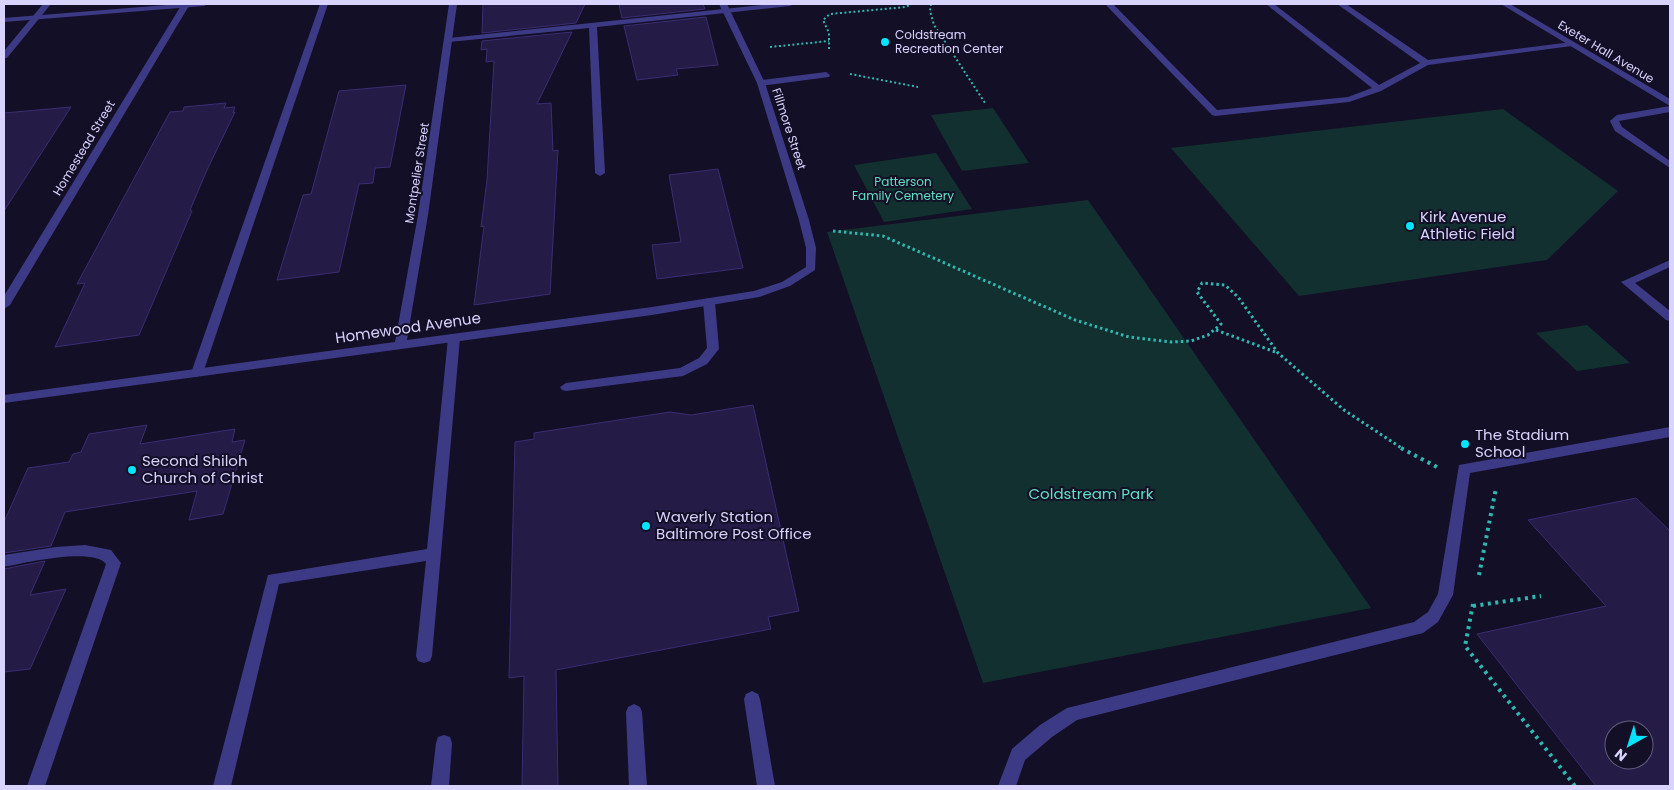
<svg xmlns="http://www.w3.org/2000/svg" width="1674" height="790" viewBox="0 0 1674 790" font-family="Poppins,sans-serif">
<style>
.green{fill:#12302f}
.building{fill:#241b47;stroke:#3b2d73;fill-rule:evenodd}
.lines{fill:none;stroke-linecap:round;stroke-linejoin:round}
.path-far2{stroke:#2fb8b0;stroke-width:2;stroke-dasharray:2 2.5;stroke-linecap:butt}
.path-far1{stroke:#2fb8b0;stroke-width:3;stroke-dasharray:2.5 3;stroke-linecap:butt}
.path{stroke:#2fb8b0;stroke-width:4;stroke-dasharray:3 4.5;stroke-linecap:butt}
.service{fill:#3d3a85;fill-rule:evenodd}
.minor{fill:#3d3a85;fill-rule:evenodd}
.tertiary{fill:#3d3a85;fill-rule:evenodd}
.poi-dot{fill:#00e5ff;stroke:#130f26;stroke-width:2}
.labels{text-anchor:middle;stroke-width:4;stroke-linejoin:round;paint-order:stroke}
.far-poi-label{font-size:12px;fill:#d9d4ff;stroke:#130f26;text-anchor:start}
.far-street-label{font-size:12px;fill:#d9d4ff;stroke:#130f26}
.far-park-label{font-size:12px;fill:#5fe0c0;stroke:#130f26}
.poi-label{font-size:15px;fill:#d9d4ff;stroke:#130f26;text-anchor:start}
.street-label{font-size:15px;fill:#d9d4ff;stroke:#130f26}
.park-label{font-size:15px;fill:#5fe0c0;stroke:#130f26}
</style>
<rect width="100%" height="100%" fill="#130f26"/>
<!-- green -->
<g class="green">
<path d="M 993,108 L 1029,163 L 962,171 L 931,115 Z"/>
<path d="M 1503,109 L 1618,191 L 1547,260 L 1299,296 L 1171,148 Z"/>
<path d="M 936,153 L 972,209 L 884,222 L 854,165 Z"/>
<path d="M 1088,200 L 1371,608 L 983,683 L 827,232 Z"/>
<path d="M 1587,325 L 1630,363 L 1577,371 L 1536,333 Z"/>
</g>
<!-- building -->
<g class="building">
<path d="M 483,4 L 585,4 L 576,23 L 482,33 Z"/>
<path d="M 619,4 L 703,4 L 705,9 L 622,18 Z"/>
<path d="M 706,17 L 718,65 L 676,69 L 678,75 L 637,80 L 624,26 Z"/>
<path d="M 572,32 L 537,104 L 551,103 L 553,151 L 558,150 L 550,294 L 474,305 L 484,226 L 481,227 L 487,180 L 494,61 L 486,62 L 487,49 L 481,50 L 482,41 Z"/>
<path d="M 406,85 L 390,167 L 375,168 L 373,183 L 359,184 L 339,272 L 277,280 L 303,195 L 311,194 L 339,91 Z"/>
<path d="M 226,103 L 224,108 L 235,107 L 233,113 L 235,112 L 207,170 L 190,210 L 192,211 L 139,335 L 55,347 L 85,283 L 77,284 L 170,112 L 183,111 L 184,107 Z"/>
<path d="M 71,107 L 4,211 L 4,113 Z"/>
<path d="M 718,169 L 743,268 L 657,279 L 652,245 L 681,242 L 669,175 Z"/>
<path d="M 753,405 L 799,611 L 768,617 L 771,629 L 556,670 L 558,786 L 522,786 L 524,676 L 509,678 L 515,442 L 534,439 L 534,433 L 670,412 L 691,415 Z"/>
<path d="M 147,425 L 140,444 L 235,429 L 232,442 L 245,440 L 223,514 L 189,520 L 197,491 L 65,512 L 51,546 L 4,553 L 4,522 L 28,468 L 69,462 L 73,454 L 81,452 L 89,434 Z"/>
<path d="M 1636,498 L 1670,531 L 1670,786 L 1596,786 L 1477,634 L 1606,606 L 1528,520 ZM 1614,730 L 1644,730 L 1644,760 L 1614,760 Z"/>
<path d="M 45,561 L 30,595 L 66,589 L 30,669 L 4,672 L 4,569 Z"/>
</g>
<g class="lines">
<!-- path-far2 -->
<g class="path-far2">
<path d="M 931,4 L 930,11 L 934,25 L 985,103"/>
<path d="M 770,47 L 829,41"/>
<path d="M 829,49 L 829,33 L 823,20 L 830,14 L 906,7 L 911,4"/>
<path d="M 850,74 L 918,87"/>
</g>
<!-- path-far1 -->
<g class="path-far1">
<path d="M 833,231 L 883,236 L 1075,320 L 1129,337 L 1171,342 L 1191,341 L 1208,335 L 1221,324 L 1197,292 L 1202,283 L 1225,285 L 1238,297 L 1278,353 L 1344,410 L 1403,449"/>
<path d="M 1216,330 L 1278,353"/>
</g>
<!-- path -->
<g class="path">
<path d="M 1401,448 L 1437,467"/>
<path d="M 1479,575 L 1496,488"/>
<path d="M 1473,604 L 1465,646 L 1575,786"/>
<path d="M 1473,606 L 1541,596"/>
</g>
<!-- service -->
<g class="service">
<path d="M 43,4 L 51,4 L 7,58 L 4,58 L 4,51 Z"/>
<path d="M 320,4 L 328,4 L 203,373 L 197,377 L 193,376 L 191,373 Z"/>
<path d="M 771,4 L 794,4 L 790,6 L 597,27 L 605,173 L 600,176 L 595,173 L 589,28 L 449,42 L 445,40 L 449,38 Z"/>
<path d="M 1105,4 L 1113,4 L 1217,110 L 1348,97 L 1372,88 L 1266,4 L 1274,4 L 1379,85 L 1420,63 L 1337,4 L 1346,4 L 1428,60 L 1572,42 L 1576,44 L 1572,46 L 1428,65 L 1381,91 L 1349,102 L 1215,116 L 1212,115 Z"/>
<path d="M 826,72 L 830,75 L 829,77 L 761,86 L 757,83 L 761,80 Z"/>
<path d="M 1670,106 L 1670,112 L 1619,121 L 1622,127 L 1670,161 L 1670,168 L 1615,131 L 1610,121 L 1617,115 Z"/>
<path d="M 1670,260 L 1670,267 L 1635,283 L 1670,311 L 1670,321 L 1666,320 L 1621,282 Z"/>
<path d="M 709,298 L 715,302 L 719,349 L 707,364 L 683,376 L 566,391 L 562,390 L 560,387 L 566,383 L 680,368 L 699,358 L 707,348 L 703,302 Z"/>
<path d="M 454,334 L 460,338 L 432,656 L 430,661 L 424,663 L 418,661 L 416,656 L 426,561 L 279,584 L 231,786 L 213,786 L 268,575 L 427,549 L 448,338 Z"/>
<path d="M 1670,427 L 1670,437 L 1470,473 L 1453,595 L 1438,622 L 1423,633 L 1077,720 L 1052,737 L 1025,760 L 1016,786 L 998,786 L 1012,749 L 1040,725 L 1067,708 L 1414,622 L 1428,612 L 1438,594 L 1459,465 Z"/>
<path d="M 85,545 L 111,550 L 121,563 L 45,786 L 27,786 L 106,564 C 93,547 24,563 4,567 L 4,555 L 56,547 Z"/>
<path d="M 752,691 L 758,694 L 760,699 L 775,786 L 757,786 L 744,699 L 746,694 Z"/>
<path d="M 634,704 L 640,707 L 642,712 L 647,786 L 629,786 L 626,712 L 628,707 Z"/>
<path d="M 444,735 L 450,737 L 452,743 L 449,786 L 431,786 L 436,743 L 438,737 Z"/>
</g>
<!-- minor -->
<g class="minor">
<path d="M 182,4 L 190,4 L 10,305 L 4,309 L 4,296 Z"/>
<path d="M 449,4 L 457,4 L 428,215 L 407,340 L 652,307 L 754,291 L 782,282 L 806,267 L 806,248 L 799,220 L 757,83 L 719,4 L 727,4 L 765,83 L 809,220 L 816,248 L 815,270 L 790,286 L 759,297 L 652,315 L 4,403 L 4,395 L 395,342 L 418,215 Z"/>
</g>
<!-- tertiary -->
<g class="tertiary">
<path d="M 179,4 L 208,4 L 204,6 L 4,22 L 4,18 Z"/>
<path d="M 1501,4 L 1510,4 L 1670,99 L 1670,106 Z"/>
</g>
</g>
<!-- markers -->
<g class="poi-dot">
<circle cx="885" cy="42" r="5"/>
<circle cx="1410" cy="226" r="5"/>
<circle cx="1465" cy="444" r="5"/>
<circle cx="132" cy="470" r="5"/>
<circle cx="646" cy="526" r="5"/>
</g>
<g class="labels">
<!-- far-poi labels -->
<g class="far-poi-label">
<text x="895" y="39">Coldstream<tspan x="895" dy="14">Recreation Center</tspan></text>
</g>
<!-- far-street labels -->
<g class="far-street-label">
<text transform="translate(1606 52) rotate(31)" y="4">Exeter Hall Avenue</text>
<text transform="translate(789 129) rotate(72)" y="4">Fillmore Street</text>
<text transform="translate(84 148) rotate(-59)" y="4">Homestead Street</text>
<text transform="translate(417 173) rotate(-81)" y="4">Montpelier Street</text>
</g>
<!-- far-park labels -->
<g class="far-park-label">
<text x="903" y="186">Patterson<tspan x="903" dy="14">Family Cemetery</tspan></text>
</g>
<!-- poi labels -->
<g class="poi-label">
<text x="1420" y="222">Kirk Avenue<tspan x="1420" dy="17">Athletic Field</tspan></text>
<text x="1475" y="440">The Stadium<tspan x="1475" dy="17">School</tspan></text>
<text x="142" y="466">Second Shiloh<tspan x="142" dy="17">Church of Christ</tspan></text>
<text x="656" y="522">Waverly Station<tspan x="656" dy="17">Baltimore Post Office</tspan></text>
</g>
<!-- street labels -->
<g class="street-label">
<text transform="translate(408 328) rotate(-8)" y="5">Homewood Avenue</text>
</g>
<!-- park labels -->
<g class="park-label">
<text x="1091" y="499">Coldstream Park</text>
</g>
</g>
<!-- border -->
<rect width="1674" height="790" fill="none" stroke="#d9d4ff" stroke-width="10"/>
<!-- north arrow -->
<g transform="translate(1629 745) rotate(219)"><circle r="24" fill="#130f26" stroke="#625e7d"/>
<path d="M0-4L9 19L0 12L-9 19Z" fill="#00e5ff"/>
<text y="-8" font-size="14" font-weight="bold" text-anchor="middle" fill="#d9d4ff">N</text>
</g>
</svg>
